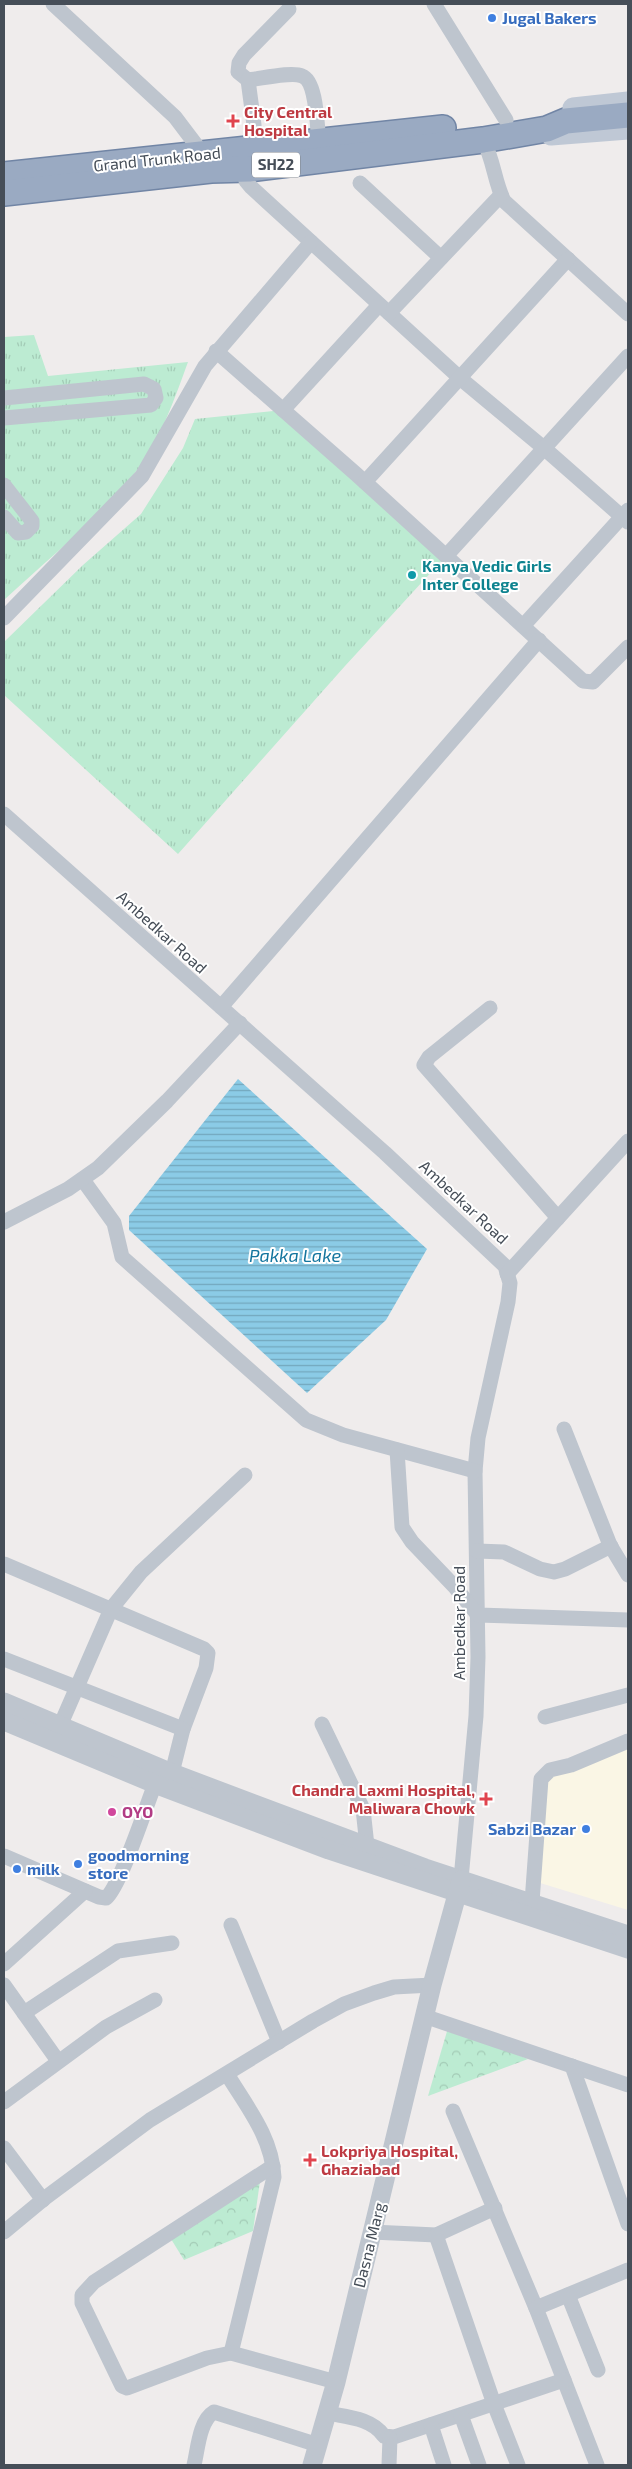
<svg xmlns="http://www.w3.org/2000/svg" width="632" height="2469" viewBox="0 0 632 2469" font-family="'Exo 2',sans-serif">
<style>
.commercial{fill:#faf6e5}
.grass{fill:url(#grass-tufts)}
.park{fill:url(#park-crowns)}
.water{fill:url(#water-rules)}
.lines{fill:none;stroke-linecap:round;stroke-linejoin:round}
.trunk-casing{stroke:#7185a5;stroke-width:28}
.minor{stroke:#bec5ce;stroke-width:15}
.tertiary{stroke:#bec5ce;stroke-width:19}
.secondary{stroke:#bfc8d5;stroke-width:21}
.trunk{stroke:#9aaac2;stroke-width:25}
.shop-dot{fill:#3f7fe0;stroke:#fff;stroke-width:2}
.health-dot{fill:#e0444e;stroke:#fff;stroke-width:2}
.culture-dot{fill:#0f9aa8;stroke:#fff;stroke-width:2}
.hotel-dot{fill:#d1479c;stroke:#fff;stroke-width:2}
.labels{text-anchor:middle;stroke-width:4;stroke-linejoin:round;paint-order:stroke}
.shield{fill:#fff;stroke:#7e838a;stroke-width:1}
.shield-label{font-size:15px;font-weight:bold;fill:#464e58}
.shop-label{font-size:16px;font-weight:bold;fill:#366cbe;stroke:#fff;text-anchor:start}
.health-label{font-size:16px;font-weight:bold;fill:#be3a42;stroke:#fff;text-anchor:start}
.street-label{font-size:16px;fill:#464e58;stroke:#fff}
.culture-label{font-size:16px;font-weight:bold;fill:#0d838f;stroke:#fff;text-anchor:start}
.hotel-label{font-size:16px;font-weight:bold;fill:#b23c85;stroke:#fff;text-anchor:start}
.water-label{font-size:18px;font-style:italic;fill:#13759e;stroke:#fff}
</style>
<defs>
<pattern id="grass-tufts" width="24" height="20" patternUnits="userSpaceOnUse" patternTransform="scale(1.25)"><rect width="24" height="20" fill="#bcebd2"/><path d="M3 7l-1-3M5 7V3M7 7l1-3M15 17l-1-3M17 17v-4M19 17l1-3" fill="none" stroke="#a3cbb6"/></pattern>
<pattern id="park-crowns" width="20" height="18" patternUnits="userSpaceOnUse" patternTransform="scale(1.25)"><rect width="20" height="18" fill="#bcebd2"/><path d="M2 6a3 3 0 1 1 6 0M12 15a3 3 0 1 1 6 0" fill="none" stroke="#a3cbb6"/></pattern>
<pattern id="water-rules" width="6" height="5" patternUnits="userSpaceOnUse" patternTransform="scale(1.25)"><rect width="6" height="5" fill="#8bcbe6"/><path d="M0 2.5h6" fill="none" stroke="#73a7bd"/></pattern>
</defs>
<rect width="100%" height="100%" fill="#efecec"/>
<!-- commercial -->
<path class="commercial" d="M 628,1744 L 628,1910 L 537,1882 L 549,1776 Z"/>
<!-- grass -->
<g class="grass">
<path d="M 34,335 L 48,376 L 188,362 C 176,395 160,441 138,469 C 100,518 49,558 4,600 L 4,337 Z"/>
<path d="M 283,410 L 446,556 L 345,666 L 178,854 L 4,695 L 4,642 L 83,565 L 141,514 L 183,448 L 195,419 Z"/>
</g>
<!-- park -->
<g class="park">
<path d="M 448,2028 L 528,2059 L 428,2096 Z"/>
<path d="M 260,2181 L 253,2231 L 184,2260 L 171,2239 Z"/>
</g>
<!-- water -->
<path class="water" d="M 238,1079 L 427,1249 L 386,1320 L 307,1393 L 129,1230 L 129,1216 Z"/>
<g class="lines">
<defs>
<g id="trunk">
<path d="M 4,175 L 443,128"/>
<path d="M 4,193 L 211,170 L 249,169 L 483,140 L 547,129 L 566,121 L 628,115"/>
</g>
</defs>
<!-- trunk casing -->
<use href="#trunk" class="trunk-casing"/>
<!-- minor -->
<g class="minor">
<path d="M 53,4 L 175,117 L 203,154"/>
<path d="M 434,4 L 506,120"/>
<path d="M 289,9 L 244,55 L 239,63 L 238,72 L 248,80 C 260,79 292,71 302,76 C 317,81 317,128 319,142"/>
<path d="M 248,80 L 254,125 L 254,148"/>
<path d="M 483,140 C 494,160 494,181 504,201 L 628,314"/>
<path d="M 249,169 L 245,174 L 246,181 L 251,187 L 461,379 L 545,449 L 628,522"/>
<path d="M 360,183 L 441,258"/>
<path d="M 389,313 L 501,195"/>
<path d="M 216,351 L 356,474 L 583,681 L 593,682 L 628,647"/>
<path d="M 4,398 L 144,384 L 154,389 L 156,398 L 151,405 L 4,418"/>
<path d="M 283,410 L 379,305"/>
<path d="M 365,482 L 568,259"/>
<path d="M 4,485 L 32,521 L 32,526 L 26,532 L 18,533 L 4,517"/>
<path d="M 446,556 L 628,356"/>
<path d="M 4,618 L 142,476 L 205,366 L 311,242"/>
<path d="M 523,626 L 628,510"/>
<path d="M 4,814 L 385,1153 L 505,1266 L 510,1283 L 508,1302 L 478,1438 L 475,1471 L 478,1657 L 476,1716 L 461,1879"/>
<path d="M 221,1007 L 539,640"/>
<path d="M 490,1008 L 429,1057 L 424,1065 L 558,1218"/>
<path d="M 83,1180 L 114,1223 L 122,1257 L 306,1420 L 343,1435 L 475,1471"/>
<path d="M 4,1222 L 68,1189 L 98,1168 L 167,1101 L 240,1023"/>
<path d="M 507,1274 L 628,1141"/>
<path d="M 564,1429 L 610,1545 L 628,1575"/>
<path d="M 397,1450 L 402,1527 L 412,1542 L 454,1586 L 478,1615 L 628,1620"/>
<path d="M 477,1551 L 504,1552 L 540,1569 L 554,1572 L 565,1569 L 611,1546"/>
<path d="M 4,1564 L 204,1649 L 208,1653 L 206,1668 L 183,1729 L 172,1773"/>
<path d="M 4,1659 L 183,1729"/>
<path d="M 545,1717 L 628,1695"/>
<path d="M 322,1724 L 363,1809 L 367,1846"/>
<path d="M 60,1726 L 111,1609 L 141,1572 L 245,1475"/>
<path d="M 4,1856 L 99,1897 L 106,1898 C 121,1885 146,1806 155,1784"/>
<path d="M 532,1902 L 541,1779 L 550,1770 L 571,1765 L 628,1741"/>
<path d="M 231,1925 L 279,2042"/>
<path d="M 4,1964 L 85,1891"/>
<path d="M 4,1985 L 58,2061"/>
<path d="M 24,2013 L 118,1951 L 172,1943"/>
<path d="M 424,2016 L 628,2085"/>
<path d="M 572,2066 L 628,2224"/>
<path d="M 227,2074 C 247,2107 272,2137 274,2177 L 231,2353"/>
<path d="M 4,2102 L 106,2027 L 155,2000"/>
<path d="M 453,2111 L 536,2308 L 597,2465"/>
<path d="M 4,2148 L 43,2200"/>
<path d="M 273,2166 L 94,2282 L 82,2295 L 82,2303 L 122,2386 L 127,2388 L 207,2358 L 231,2353 L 336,2382"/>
<path d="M 4,2232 L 45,2198 L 150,2120 L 313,2021 L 344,2004 L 374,1993 L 394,1987 L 432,1985"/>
<path d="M 372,2232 L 436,2235 L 495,2208"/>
<path d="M 436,2235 L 494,2404 L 518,2465"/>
<path d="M 568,2295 L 598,2370"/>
<path d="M 536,2308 L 628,2270"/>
<path d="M 327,2413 C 347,2417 372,2418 384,2436 L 394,2437 L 564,2380"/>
<path d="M 461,2415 L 479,2465"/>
<path d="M 431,2425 L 444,2465"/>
<path d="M 194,2465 C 198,2449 199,2421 214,2412 L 318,2445"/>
<path d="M 389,2465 L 390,2438"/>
</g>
<!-- tertiary -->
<g class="tertiary">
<path d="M 4,1702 L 172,1773 L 425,1868 L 628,1935"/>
<path d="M 4,1721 L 155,1784 L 329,1850 L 628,1949"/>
<path d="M 312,2465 L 336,2382 L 432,1985 L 461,1880"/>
</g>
<!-- secondary -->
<g class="secondary">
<path d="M 573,108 L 628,102"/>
<path d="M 547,129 L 551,135 L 628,129"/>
</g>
<!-- trunk -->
<use href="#trunk" class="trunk"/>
</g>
<!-- markers -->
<g class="shop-dot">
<circle cx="492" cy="18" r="5"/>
<circle cx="586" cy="1829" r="5"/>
<circle cx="78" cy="1864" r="5"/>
<circle cx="17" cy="1869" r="5"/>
</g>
<g class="health-dot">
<path d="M230.5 113.5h5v5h5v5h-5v5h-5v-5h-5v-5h5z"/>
<path d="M483.5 1791.5h5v5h5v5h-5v5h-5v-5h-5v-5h5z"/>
<path d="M307.5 2152.5h5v5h5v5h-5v5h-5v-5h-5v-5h5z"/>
</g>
<circle class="culture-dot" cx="412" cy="575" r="5"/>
<circle class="hotel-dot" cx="112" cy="1812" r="5"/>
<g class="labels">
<!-- shield labels -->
<rect class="shield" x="252" y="152.5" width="48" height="25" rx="4"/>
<g class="shield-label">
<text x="276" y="170">SH22</text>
</g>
<!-- shop labels -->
<g class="shop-label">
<text x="502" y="24">Jugal Bakers</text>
<text x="576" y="1835" text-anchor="end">Sabzi Bazar</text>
<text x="88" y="1861">goodmorning<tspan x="88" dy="18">store</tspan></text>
<text x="27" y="1875">milk</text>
</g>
<!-- health labels -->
<g class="health-label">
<text x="244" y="118">City Central<tspan x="244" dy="18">Hospital</tspan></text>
<text x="475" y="1796" text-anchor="end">Chandra Laxmi Hospital,<tspan x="475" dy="18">Maliwara Chowk</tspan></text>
<text x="321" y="2157">Lokpriya Hospital,<tspan x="321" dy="18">Ghaziabad</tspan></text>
</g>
<!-- street labels -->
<g class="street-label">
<text transform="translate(157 159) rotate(-6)" y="6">Grand Trunk Road</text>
<text transform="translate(162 932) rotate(42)" y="6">Ambedkar Road</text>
<text transform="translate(464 1202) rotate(43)" y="6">Ambedkar Road</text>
<text transform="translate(459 1623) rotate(-90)" y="6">Ambedkar Road</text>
<text transform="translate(369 2245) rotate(-76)" y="6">Dasna Marg</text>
</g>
<!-- culture labels -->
<g class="culture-label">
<text x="422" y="572">Kanya Vedic Girls<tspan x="422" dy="18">Inter College</tspan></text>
</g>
<!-- hotel labels -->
<g class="hotel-label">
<text x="122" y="1818">OYO</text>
</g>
<!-- water labels -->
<g class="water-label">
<text x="295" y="1262">Pakka Lake</text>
</g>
</g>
<!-- border -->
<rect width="632" height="2469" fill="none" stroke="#464e58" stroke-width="10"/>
</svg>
